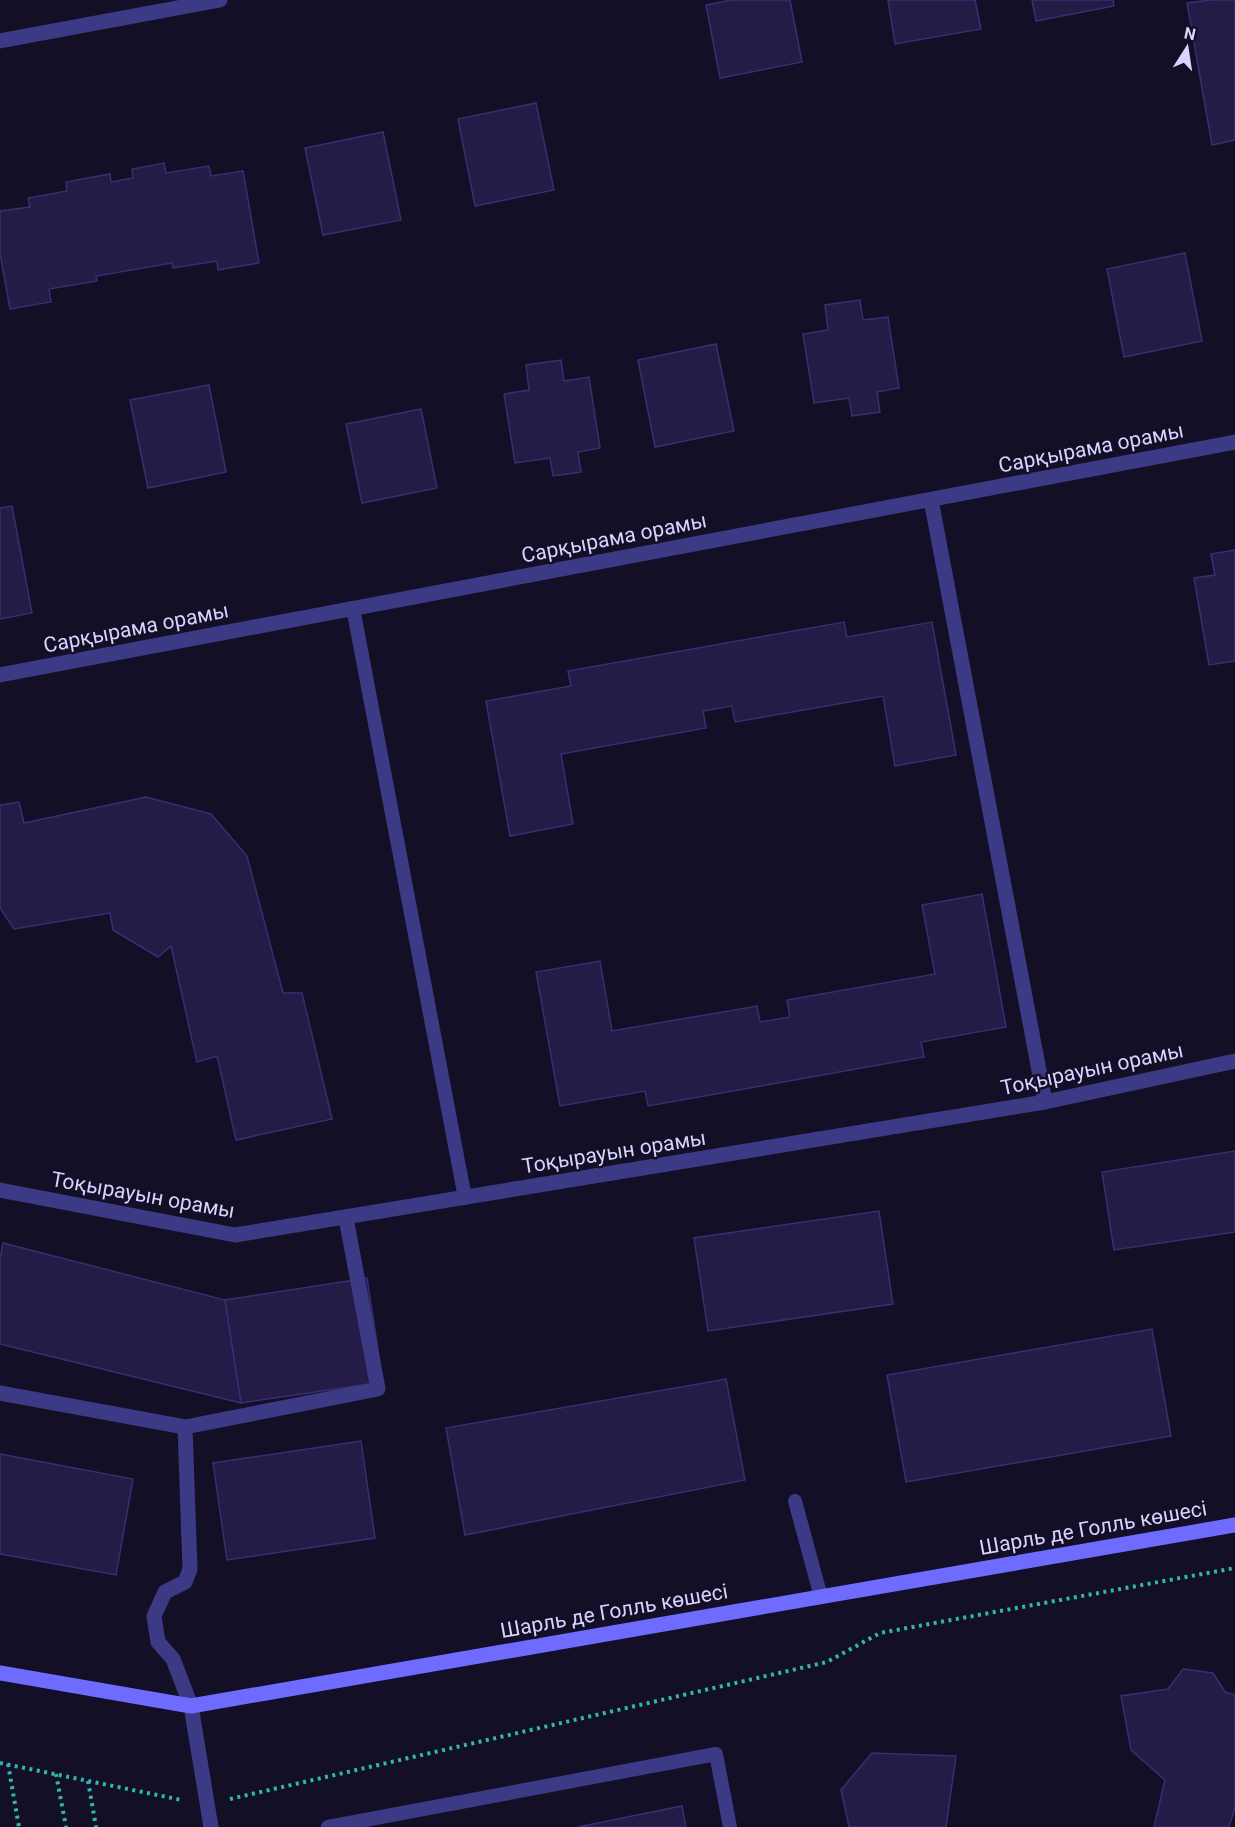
<svg xmlns="http://www.w3.org/2000/svg" width="1235" height="1827" viewBox="0 0 1235 1827" font-family="Roboto,sans-serif">
<style>
.building{fill:#241b47;stroke:#3b2d73;stroke-width:1.5}
.lines{fill:none;stroke-linecap:round;stroke-linejoin:round}
.path{stroke:#2fb8b0;stroke-width:4;stroke-dasharray:3 4.5;stroke-linecap:butt}
.lane{stroke:#3d3a85;stroke-width:14}
.street{stroke:#3d3a85;stroke-width:15}
.secondary{stroke:#6f6bff;stroke-width:15}
.labels{text-anchor:middle;stroke-width:5;stroke-linejoin:round;paint-order:stroke}
.street-label{font-size:21px;fill:#d9d4ff;stroke:#130f26}
</style>
<rect width="100%" height="100%" fill="#130f26"/>
<!-- building -->
<g class="building">
<path d="M 731,0 L 790,0 L 802,62 L 720,78 L 706,5 Z"/>
<path d="M 888,0 L 975,0 L 981,29 L 895,44 Z"/>
<path d="M 1032,0 L 1113,0 L 1114,6 L 1036,21 Z"/>
<path d="M 1211,0 L 1235,0 L 1235,140 L 1212,145 L 1187,3 Z"/>
<path d="M 536,103 L 554,190 L 475,206 L 458,119 Z"/>
<path d="M 383,132 L 401,220 L 323,235 L 305,148 Z"/>
<path d="M 164,163 L 166,173 L 209,166 L 211,176 L 243,171 L 259,263 L 218,270 L 217,261 L 173,268 L 172,263 L 96,276 L 97,281 L 49,289 L 51,302 L 10,309 L 0,253 L 0,211 L 30,207 L 28,198 L 67,191 L 66,182 L 110,174 L 111,182 L 133,178 L 132,169 Z"/>
<path d="M 1185,253 L 1202,341 L 1124,357 L 1107,269 Z"/>
<path d="M 860,300 L 863,320 L 888,317 L 899,388 L 877,392 L 880,412 L 852,416 L 849,398 L 814,403 L 803,334 L 828,330 L 825,305 Z"/>
<path d="M 716,344 L 734,431 L 655,447 L 638,360 Z"/>
<path d="M 561,360 L 564,381 L 589,377 L 600,448 L 578,452 L 581,472 L 553,476 L 550,458 L 515,463 L 504,394 L 529,390 L 526,365 Z"/>
<path d="M 209,385 L 226,472 L 148,488 L 130,400 Z"/>
<path d="M 421,409 L 437,488 L 362,503 L 346,424 Z"/>
<path d="M 12,506 L 32,613 L 0,619 L 0,508 Z"/>
<path d="M 1235,550 L 1235,661 L 1209,665 L 1194,578 L 1215,575 L 1211,554 Z"/>
<path d="M 844,622 L 847,637 L 932,622 L 956,755 L 895,766 L 883,696 L 735,722 L 732,706 L 703,711 L 706,728 L 561,754 L 573,824 L 510,836 L 486,701 L 571,686 L 568,671 Z"/>
<path d="M 146,797 L 211,814 L 247,856 L 283,993 L 302,993 L 332,1119 L 236,1140 L 217,1056 L 197,1062 L 171,946 L 158,957 L 113,930 L 110,913 L 14,929 L 0,908 L 0,805 L 19,802 L 24,823 Z"/>
<path d="M 982,894 L 1006,1027 L 921,1042 L 924,1057 L 648,1106 L 645,1091 L 560,1106 L 536,972 L 600,961 L 612,1031 L 757,1006 L 760,1022 L 790,1017 L 787,1000 L 935,974 L 922,905 Z"/>
<path d="M 1235,1151 L 1235,1232 L 1114,1250 L 1102,1172 Z"/>
<path d="M 879,1211 L 893,1304 L 708,1331 L 694,1238 Z"/>
<path d="M 3,1243 L 225,1300 L 241,1403 L 0,1344 L 0,1259 Z"/>
<path d="M 367,1278 L 383,1382 L 241,1403 L 225,1300 Z"/>
<path d="M 1152,1329 L 1171,1436 L 906,1482 L 887,1375 Z"/>
<path d="M 726,1379 L 745,1480 L 465,1535 L 446,1428 Z"/>
<path d="M 361,1441 L 375,1538 L 227,1560 L 213,1463 Z"/>
<path d="M 0,1454 L 133,1479 L 116,1575 L 0,1554 Z"/>
<path d="M 1183,1669 L 1213,1673 L 1225,1692 L 1235,1695 L 1235,1808 L 1229,1827 L 1154,1827 L 1165,1780 L 1131,1750 L 1121,1696 L 1168,1689 Z"/>
<path d="M 872,1753 L 956,1756 L 946,1827 L 849,1827 L 841,1790 Z"/>
<path d="M 682,1806 L 686,1827 L 578,1827 Z"/>
</g>
<g class="lines">
<!-- path -->
<g class="path">
<path d="M 0,1763 L 182,1800"/>
<path d="M 8,1764 L 19,1827"/>
<path d="M 56,1774 L 66,1827"/>
<path d="M 88,1781 L 96,1827"/>
<path d="M 230,1799 L 827,1662 L 880,1633 L 1235,1568"/>
</g>
<!-- lane -->
<g class="lane">
<path d="M 353,608 L 465,1198"/>
<path d="M 795,1501 L 821,1597"/>
<path d="M 328,1827 L 716,1754 L 730,1827"/>
</g>
<!-- street -->
<g class="street">
<path d="M 0,41 L 220,0"/>
<path d="M 931,500 L 1045,1102"/>
<path d="M 0,675 L 1235,442"/>
<path d="M 0,1190 L 235,1235 L 1045,1102 L 1235,1061"/>
<path d="M 0,1393 L 185,1427 L 378,1389 L 346,1218"/>
<path d="M 185,1427 L 190,1569 L 185,1582 L 165,1592 L 154,1616 L 158,1642 L 173,1659 L 191,1706 L 211,1827"/>
</g>
<!-- secondary -->
<path class="secondary" d="M 0,1673 L 191,1706 L 1235,1525"/>
</g>
<g class="labels">
<!-- street labels -->
<g class="street-label">
<text transform="translate(1091 448) rotate(-11)" y="7">Сарқырама орамы</text>
<text transform="translate(614 538) rotate(-11)" y="7">Сарқырама орамы</text>
<text transform="translate(136 628) rotate(-11)" y="7">Сарқырама орамы</text>
<text transform="translate(1092 1069) rotate(-12)" y="7">Тоқырауын орамы</text>
<text transform="translate(614 1152) rotate(-9)" y="7">Тоқырауын орамы</text>
<text transform="translate(143 1195) rotate(10)" y="7">Тоқырауын орамы</text>
<text transform="translate(1093 1528) rotate(-10)" y="7">Шарль де Голль көшесі</text>
<text transform="translate(614 1611) rotate(-10)" y="7">Шарль де Голль көшесі</text>
</g>
</g>
<!-- north arrow -->
<g transform="translate(1187 48) rotate(12)" stroke="#130f26" stroke-width="4.5" paint-order="stroke">
<path d="M0-4.5L10 22L0 15L-10 22Z" fill="#d9d4ff"/>
<text y="-9" font-size="16" font-weight="bold" text-anchor="middle" fill="#d9d4ff">N</text>
</g>
</svg>
